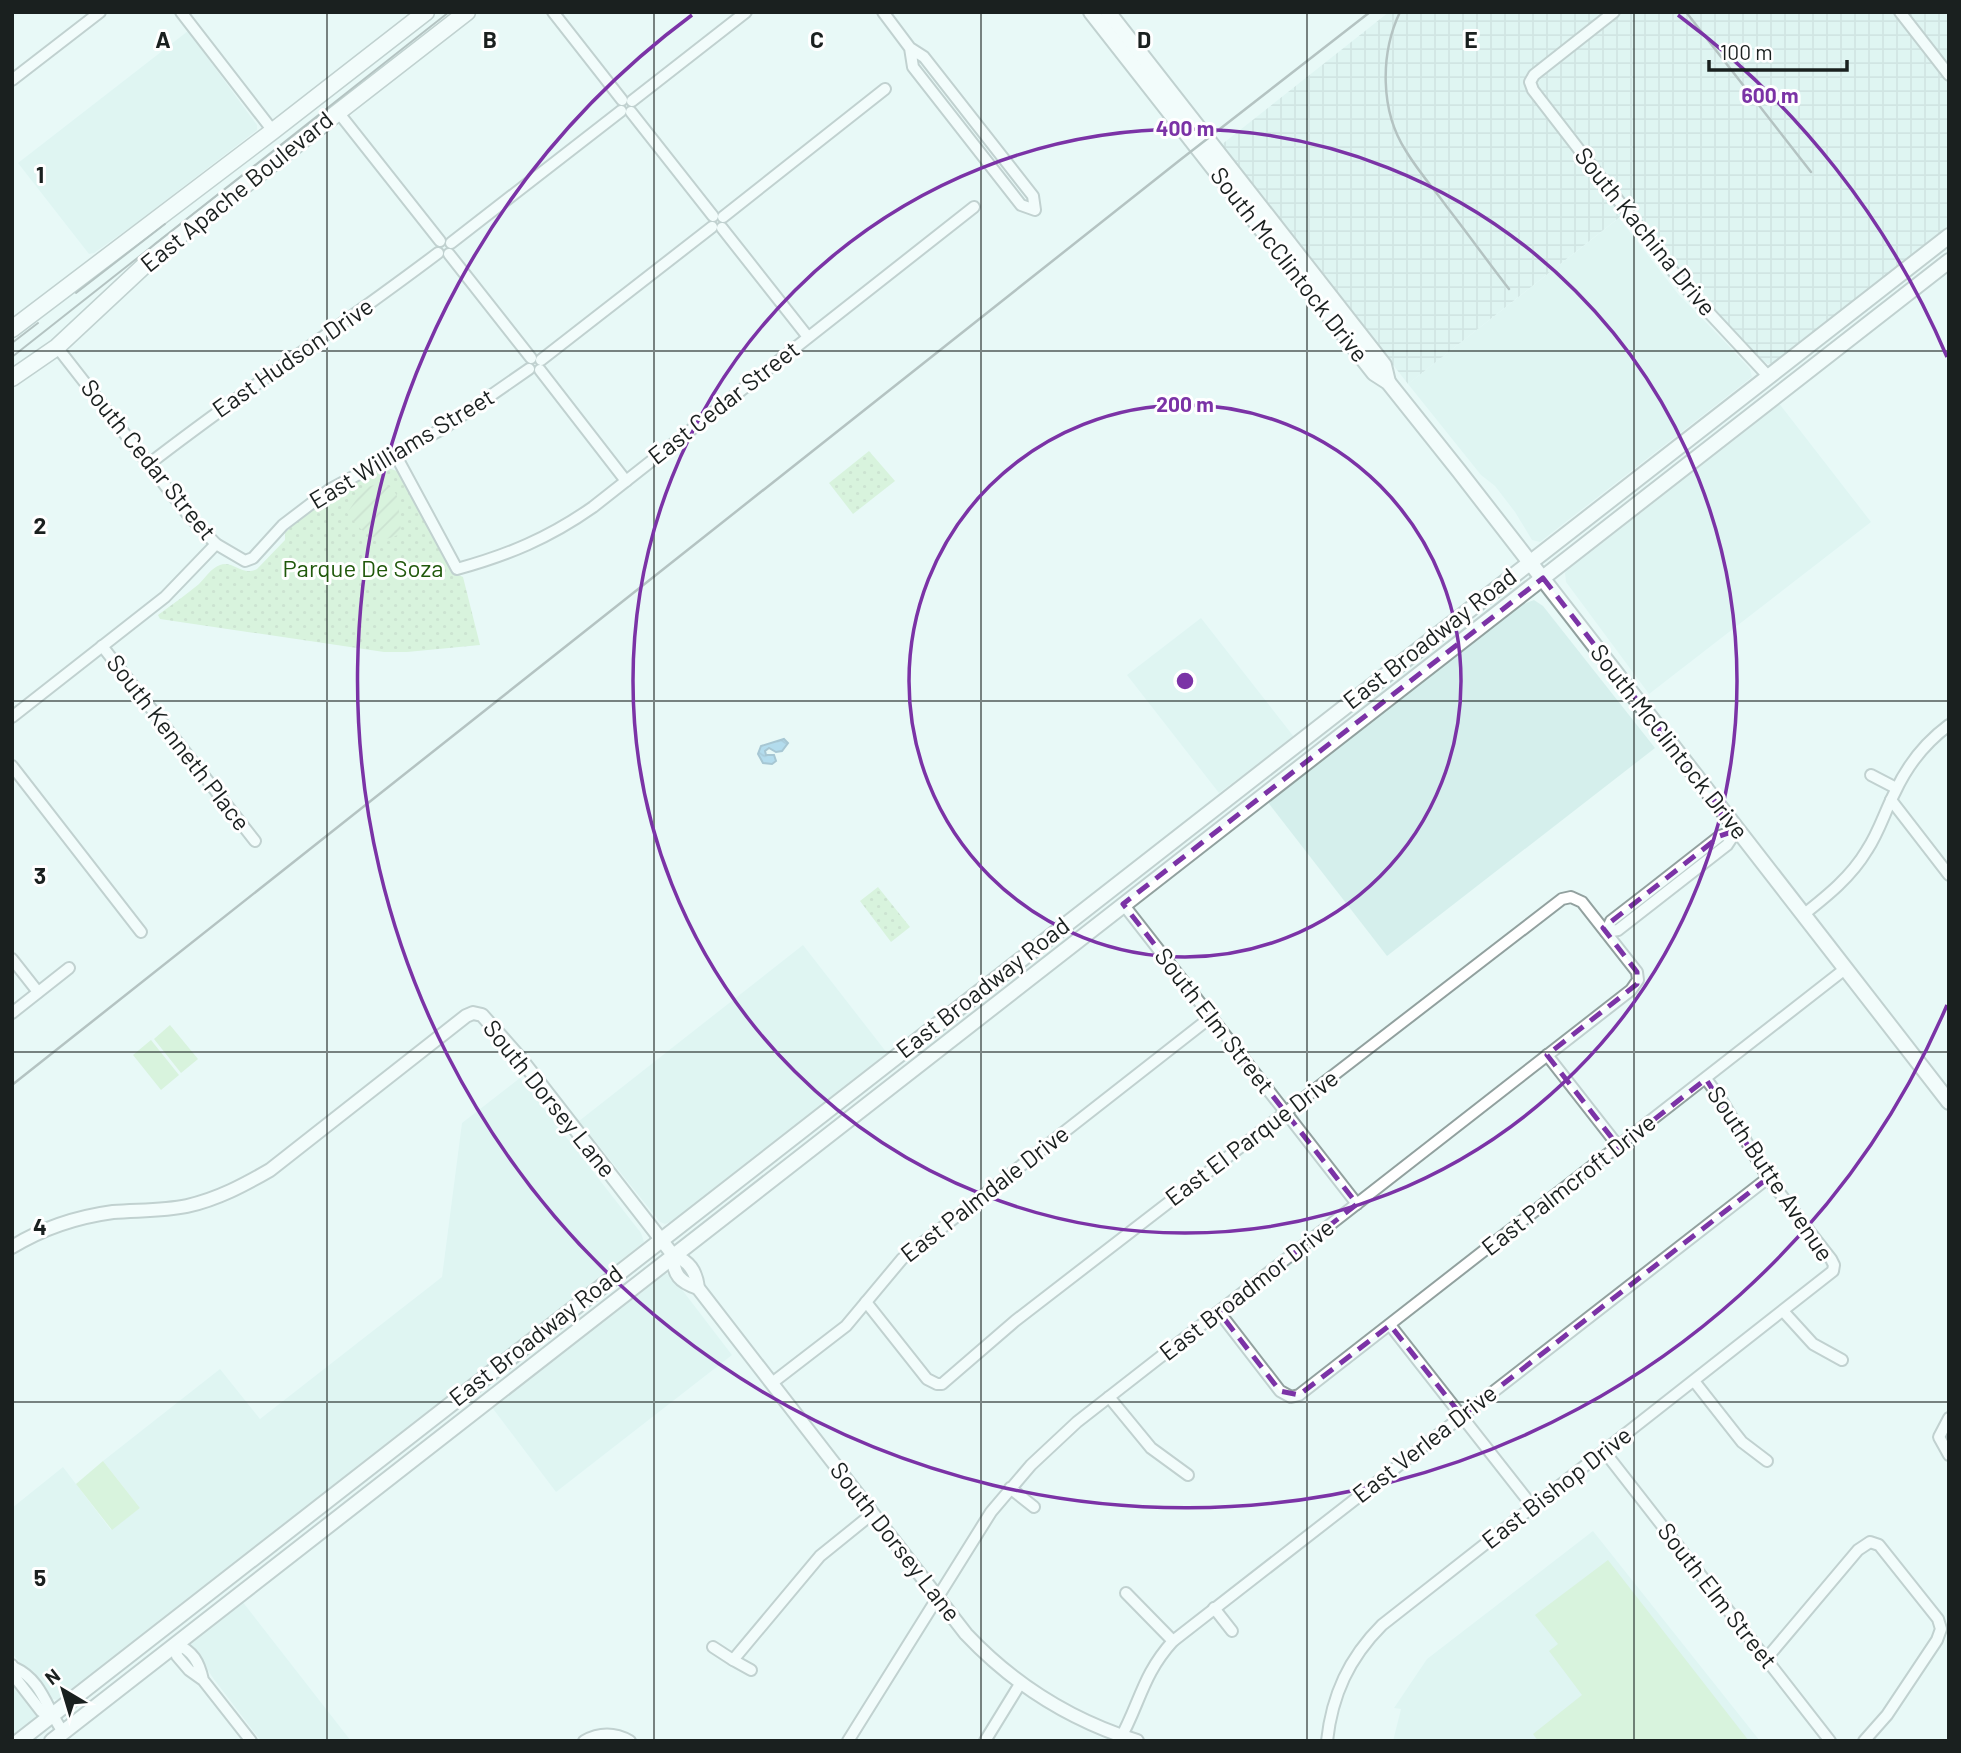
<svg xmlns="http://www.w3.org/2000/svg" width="1961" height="1753" viewBox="0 0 1961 1753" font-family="Barlow,sans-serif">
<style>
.built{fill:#d5efec}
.industrial{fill:url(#industrial-grid)}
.grass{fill:#c6eabd}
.park{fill:url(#park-dots)}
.garden{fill:url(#garden-furrows)}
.water{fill:url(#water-ripples);stroke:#598aa7;stroke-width:2}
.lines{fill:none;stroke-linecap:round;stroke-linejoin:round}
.minor-casing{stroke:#92a19f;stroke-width:14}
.tertiary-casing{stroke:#92a19f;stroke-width:16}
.secondary-casing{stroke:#92a19f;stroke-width:18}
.primary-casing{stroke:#92a19f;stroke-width:19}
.minor{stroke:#fff;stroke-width:10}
.tertiary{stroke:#fff;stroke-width:12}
.secondary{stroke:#fff;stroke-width:14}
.primary{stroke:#fff;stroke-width:16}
.tram{stroke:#778280;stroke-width:2}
.rail{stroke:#778280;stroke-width:2.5}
.marked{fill:none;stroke:#7b33a6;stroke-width:5;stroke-dasharray:14 9;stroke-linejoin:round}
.grid{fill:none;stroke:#1a201f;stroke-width:2;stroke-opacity:0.55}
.ring{fill:none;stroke:#7b33a6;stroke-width:3.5}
.labels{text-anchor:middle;stroke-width:6;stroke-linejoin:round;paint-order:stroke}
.street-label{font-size:24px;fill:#1a201f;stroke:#fff}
.park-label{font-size:24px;fill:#20580b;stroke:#fff}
.grid-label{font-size:23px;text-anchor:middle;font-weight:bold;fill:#1a201f;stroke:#fff;stroke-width:6;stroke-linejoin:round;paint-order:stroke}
.centre{fill:#7b33a6;stroke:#fff;stroke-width:3.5}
.ring-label{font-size:21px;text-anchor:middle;font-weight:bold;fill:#7b33a6;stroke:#fff;stroke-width:6;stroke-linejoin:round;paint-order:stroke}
</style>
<defs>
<pattern id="industrial-grid" width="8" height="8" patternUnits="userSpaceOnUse" patternTransform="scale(1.75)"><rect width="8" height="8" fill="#d5efec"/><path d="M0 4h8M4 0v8" fill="none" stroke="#b6cdca"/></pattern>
<pattern id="park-dots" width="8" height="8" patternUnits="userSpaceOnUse" patternTransform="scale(1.75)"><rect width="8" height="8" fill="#c6eabd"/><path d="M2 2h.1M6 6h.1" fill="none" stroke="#aac8a2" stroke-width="1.8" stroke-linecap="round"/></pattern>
<pattern id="garden-furrows" width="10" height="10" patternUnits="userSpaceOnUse" patternTransform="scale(1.75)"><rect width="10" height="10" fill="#c6eabd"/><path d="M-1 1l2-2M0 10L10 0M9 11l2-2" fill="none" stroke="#aac8a2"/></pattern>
<pattern id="water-ripples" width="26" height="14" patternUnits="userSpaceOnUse" patternTransform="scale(1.75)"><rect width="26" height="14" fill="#74b8e1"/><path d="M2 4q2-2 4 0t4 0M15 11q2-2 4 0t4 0" fill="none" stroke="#5e95b6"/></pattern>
</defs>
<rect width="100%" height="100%" fill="#e8f9f7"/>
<!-- built -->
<g class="built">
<path d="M 188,31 L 257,125 L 257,130 L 135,224 L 94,253 L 89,254 L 18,163 Z"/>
<path d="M 1619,218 L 1679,295 L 1725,342 L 1750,369 L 1752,377 L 1540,542 L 1532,540 L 1515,512 L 1495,486 L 1481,475 L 1408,384 Z"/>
<path d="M 1778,402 L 1871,522 L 1649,694 L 1569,586 L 1566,582 L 1565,573 L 1571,565 Z"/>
<path d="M 1534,600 L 1543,606 L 1655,748 L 1387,956 L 1267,801 L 1523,604 Z"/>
<path d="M 1201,618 L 1294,737 L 1219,793 L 1127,675 Z"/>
<path d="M 803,945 L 887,1053 L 675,1220 L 665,1224 L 660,1222 L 579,1121 Z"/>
<path d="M 520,1078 L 641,1233 L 644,1242 L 59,1700 L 50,1699 L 12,1653 L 12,1508 L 63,1467 L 111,1530 L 140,1508 L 103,1461 L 220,1369 L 260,1419 L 442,1277 L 462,1123 Z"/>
<path d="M 664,1273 L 670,1274 L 732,1355 L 556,1492 L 491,1406 Z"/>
<path d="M 1593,1531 L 1760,1741 L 1393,1741 L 1401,1709 L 1394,1708 L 1427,1659 Z"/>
<path d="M 242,1601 L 351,1741 L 261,1741 L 213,1678 L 191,1645 L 192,1640 Z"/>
<path d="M 12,1680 L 37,1716 L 12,1737 Z"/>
</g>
<!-- industrial -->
<path class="industrial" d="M 1389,12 L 1949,12 L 1949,227 L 1774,363 L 1768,364 L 1762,360 L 1687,281 L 1630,209 L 1408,384 L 1221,145 Z"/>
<!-- grass -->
<g class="grass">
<path d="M 170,1025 L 198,1059 L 181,1073 L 154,1039 Z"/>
<path d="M 151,1040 L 179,1075 L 161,1090 L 133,1055 Z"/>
<path d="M 103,1461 L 140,1508 L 112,1530 L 76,1484 Z"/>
<path d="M 1608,1560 L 1749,1741 L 1538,1741 L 1533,1734 L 1582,1695 L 1549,1651 L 1558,1644 L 1535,1615 Z"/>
</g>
<!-- park -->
<g class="park">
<path d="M 869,451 L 895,481 L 853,514 L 829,483 Z"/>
<path d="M 385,467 L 397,471 L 452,572 L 463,577 L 480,645 L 407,652 L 384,652 L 160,619 L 158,615 C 171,605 186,595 199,584 C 205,578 211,568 220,565 C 233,560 242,577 257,569 L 285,540 L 285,533 C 313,505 348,481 385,467 Z"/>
<path d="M 878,887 L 910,927 L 891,942 L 860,901 Z"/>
</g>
<!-- garden -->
<path class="garden" d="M 381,483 C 408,493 394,511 402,532 C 379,549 361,532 347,513 L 364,488 Z"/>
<!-- water -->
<path class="water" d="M 784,739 L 788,743 L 782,751 L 776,752 L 769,748 L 765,751 L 766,755 L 774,755 L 776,761 L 772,764 L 763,763 L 758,754 L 761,746 Z"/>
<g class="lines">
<defs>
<g id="minor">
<path d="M 181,12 L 273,131"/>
<path d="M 553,12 L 622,100"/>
<path d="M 883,12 L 910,48 L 924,57 L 1033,196 L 1035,210 L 1021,205 L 913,67 L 910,48"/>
<path d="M 1614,12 L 1534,75 L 1530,82 L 1533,90 L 1686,288 L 1768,376"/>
<path d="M 1900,12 L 1949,75"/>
<path d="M 12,80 L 100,12"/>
<path d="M 632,101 L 746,12"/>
<path d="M 338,112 L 440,241"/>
<path d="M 631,112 L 713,216"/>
<path d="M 723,217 L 885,89"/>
<path d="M 722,228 L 808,337"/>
<path d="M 451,243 L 621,111"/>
<path d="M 449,254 L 531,358"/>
<path d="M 57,347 L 189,516 L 216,544 L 245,561 L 253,558 L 283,525 L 329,490 L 444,428 L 529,369"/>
<path d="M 541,360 L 712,227"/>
<path d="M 540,370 L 626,481"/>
<path d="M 395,454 L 457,569 C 508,555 549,538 593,507 L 974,207"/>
<path d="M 149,464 C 243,391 343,325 438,253"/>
<path d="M 102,646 L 255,841"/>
<path d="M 12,717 L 165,597 L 216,544"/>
<path d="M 12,766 L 141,932"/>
<path d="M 1871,775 L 1896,788"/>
<path d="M 1891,800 L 1949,875"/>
<path d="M 1737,830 L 1727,845 L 1618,930 L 1606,932 L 1611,921 L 1651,890 L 1720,836 Z"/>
<path d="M 1123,904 L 1357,1204"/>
<path d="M 1803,915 C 1827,896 1851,877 1867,850 C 1879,832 1885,811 1895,792 C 1907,766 1926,742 1949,725"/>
<path d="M 12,959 L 38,992"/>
<path d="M 12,1013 L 69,968"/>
<path d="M 1547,1055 L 1619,1147"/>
<path d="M 1783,1311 L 1813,1344 L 1842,1360"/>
<path d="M 1219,1312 L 1280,1391 L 1291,1397 L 1299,1395 L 1845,969"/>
<path d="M 1390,1325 L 1533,1507"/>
<path d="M 1694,1381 L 1742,1442 L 1767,1461"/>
<path d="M 772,1383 L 846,1326 L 902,1259 L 1211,1017"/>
<path d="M 1109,1397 L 1151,1448 L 1188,1475"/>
<path d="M 1949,1418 L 1939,1437 L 1949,1455"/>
<path d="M 1604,1451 L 1830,1741"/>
<path d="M 1010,1488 L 1034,1507"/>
<path d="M 1126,1593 L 1173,1641"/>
<path d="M 1214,1608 L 1232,1631"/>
<path d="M 713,1647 L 733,1660 L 820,1556 L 872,1514"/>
<path d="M 1766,1659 L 1858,1550 L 1870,1542 L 1879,1545 L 1938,1619 L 1941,1629 L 1937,1640 L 1887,1715 L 1864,1741"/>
<path d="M 733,1660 L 751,1670"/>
<path d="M 12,1665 L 17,1680 L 41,1711 L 51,1715"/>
<path d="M 15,1668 C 42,1680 47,1710 63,1732"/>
<path d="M 203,1680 C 199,1662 193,1651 176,1644 L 177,1656 L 189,1670 L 203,1680 L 251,1741"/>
<path d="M 584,1741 C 600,1732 614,1732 630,1741"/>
<path d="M 848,1741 L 991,1512 L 1031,1465 L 1077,1422 L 1631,990 L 1638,980 L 1637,972 L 1582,902 L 1571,897 L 1562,899 L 1015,1321 L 942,1384 L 937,1384 L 927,1379 L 866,1302"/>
<path d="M 985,1741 L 1020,1684"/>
<path d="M 1119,1741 C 1140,1704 1142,1675 1173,1641 L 1768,1178"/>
<path d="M 1327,1741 C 1332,1695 1349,1658 1382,1625 L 1833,1271 L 1834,1265 L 1831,1259 L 1768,1178 L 1721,1099 L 1706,1079"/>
</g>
<g id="tertiary">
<path d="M 12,1247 C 43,1228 76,1217 113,1212 C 137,1210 163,1211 187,1206 C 218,1199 244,1185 270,1170 L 466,1016 L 473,1013 L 482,1015 L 520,1058 L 673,1255 C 689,1261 696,1271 698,1288 L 966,1634 C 1014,1685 1070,1720 1137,1741"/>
<path d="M 673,1255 C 673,1275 680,1282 698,1288"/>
</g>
<g id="secondary">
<path d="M 1091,12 L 1374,373 L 1388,382 L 1459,471 L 1949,1102"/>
<path d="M 1108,12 L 1384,365 L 1388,382"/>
<path d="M 19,1741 L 1949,236"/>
<path d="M 52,1741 L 1949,261"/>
</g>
<g id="primary">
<path d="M 12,329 L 273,131 L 426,12"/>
<path d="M 12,378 L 57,347 L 161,250 L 467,12"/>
</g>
</defs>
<!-- minor casing -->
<use href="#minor" class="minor-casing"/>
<!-- tertiary casing -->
<use href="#tertiary" class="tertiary-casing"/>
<!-- secondary casing -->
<use href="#secondary" class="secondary-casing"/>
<!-- primary casing -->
<use href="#primary" class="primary-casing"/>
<!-- minor -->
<use href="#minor" class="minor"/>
<!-- tertiary -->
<use href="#tertiary" class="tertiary"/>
<!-- secondary -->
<use href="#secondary" class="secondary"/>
<!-- primary -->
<use href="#primary" class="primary"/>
<!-- tram -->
<g class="tram">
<path d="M 76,293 L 165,224"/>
<path d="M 12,343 L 38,323"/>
<path d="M 12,357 L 449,12"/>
</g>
<!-- rail -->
<g class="rail">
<path d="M 1400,12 C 1380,54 1380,111 1406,151 C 1418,171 1434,189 1447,207 C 1468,234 1488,262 1509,289"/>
<path d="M 1686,12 L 1811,172"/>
<path d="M 12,1085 L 1180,160 L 1370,12"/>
</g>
</g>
<!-- marked area -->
<path d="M0 0H1961V1753H0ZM 1543,578 L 1737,830 L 1720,836 L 1603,928 L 1637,972 L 1637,984 L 1547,1055 L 1619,1147 L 1706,1079 L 1768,1178 L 1462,1416 L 1390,1325 L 1299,1395 L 1280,1391 L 1219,1312 L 1357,1204 L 1123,904 Z" fill="#e8f9f7" fill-opacity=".55" fill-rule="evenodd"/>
<path class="marked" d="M 1543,578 L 1737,830 L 1720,836 L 1603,928 L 1637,972 L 1637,984 L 1547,1055 L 1619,1147 L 1706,1079 L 1768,1178 L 1462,1416 L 1390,1325 L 1299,1395 L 1280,1391 L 1219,1312 L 1357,1204 L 1123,904 Z"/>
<!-- grid -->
<path class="grid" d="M 327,12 L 327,1741M 654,12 L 654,1741M 981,12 L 981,1741M 1307,12 L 1307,1741M 1634,12 L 1634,1741M 12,351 L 1949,351M 12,701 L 1949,701M 12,1052 L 1949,1052M 12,1402 L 1949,1402"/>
<!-- distance rings -->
<g class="ring">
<circle cx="1185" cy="681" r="276"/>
<circle cx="1185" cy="681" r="552"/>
<path d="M1947 1005A828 828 0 1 1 692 15M1678 15A828 828 0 0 1 1947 357"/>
</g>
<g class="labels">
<!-- street labels -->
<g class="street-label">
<text transform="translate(237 192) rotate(-39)" y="8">East Apache Boulevard</text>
<text transform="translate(1645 232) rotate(51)" y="8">South Kachina Drive</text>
<text transform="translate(1289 265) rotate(52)" y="8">South McClintock Drive</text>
<text transform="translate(293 358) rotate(-35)" y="8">East Hudson Drive</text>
<text transform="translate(724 403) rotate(-38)" y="8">East Cedar Street</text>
<text transform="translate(402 449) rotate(-31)" y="8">East Williams Street</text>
<text transform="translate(148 460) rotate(51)" y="8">South Cedar Street</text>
<text transform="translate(1430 639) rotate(-38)" y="8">East Broadway Road</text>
<text transform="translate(1669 742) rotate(52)" y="8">South McClintock Drive</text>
<text transform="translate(178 743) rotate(52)" y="8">South Kenneth Place</text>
<text transform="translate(983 988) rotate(-38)" y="8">East Broadway Road</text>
<text transform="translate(1214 1021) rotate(52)" y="8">South Elm Street</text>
<text transform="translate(549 1099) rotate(51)" y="8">South Dorsey Lane</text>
<text transform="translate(1252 1138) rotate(-37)" y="8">East El Parque Drive</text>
<text transform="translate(1770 1174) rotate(56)" y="8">South Butte Avenue</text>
<text transform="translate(1569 1185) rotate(-38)" y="8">East Palmcroft Drive</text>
<text transform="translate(985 1194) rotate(-38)" y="8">East Palmdale Drive</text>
<text transform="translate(1247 1290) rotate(-38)" y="8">East Broadmor Drive</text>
<text transform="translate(536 1336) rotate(-38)" y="8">East Broadway Road</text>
<text transform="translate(1425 1444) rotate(-38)" y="8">East Verlea Drive</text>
<text transform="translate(1557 1488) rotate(-38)" y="8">East Bishop Drive</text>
<text transform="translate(895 1542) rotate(52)" y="8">South Dorsey Lane</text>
<text transform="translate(1717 1596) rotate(52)" y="8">South Elm Street</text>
</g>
<!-- park labels -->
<g class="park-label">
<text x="363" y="577">Parque De Soza</text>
</g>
</g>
<g class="grid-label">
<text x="163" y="48">A</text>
<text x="490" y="48">B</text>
<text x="817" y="48">C</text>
<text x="1144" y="48">D</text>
<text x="1471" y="48">E</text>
<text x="40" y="183">1</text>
<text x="40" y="534">2</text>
<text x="40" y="884">3</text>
<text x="40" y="1235">4</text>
<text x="40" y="1586">5</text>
</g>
<circle cx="1185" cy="681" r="10" class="centre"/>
<g class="ring-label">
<text x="1770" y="103">600 m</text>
<text x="1185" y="136">400 m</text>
<text x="1185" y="412">200 m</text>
</g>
<!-- border -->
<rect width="1961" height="1753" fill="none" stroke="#1a201f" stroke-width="28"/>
<!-- north arrow -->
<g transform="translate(63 1690) rotate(322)" stroke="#ffffff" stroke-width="5" paint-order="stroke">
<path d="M0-5L12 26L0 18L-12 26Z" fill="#1a201f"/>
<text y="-10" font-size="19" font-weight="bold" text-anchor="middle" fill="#1a201f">N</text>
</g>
<!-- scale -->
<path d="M1709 60v10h138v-10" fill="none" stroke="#1a201f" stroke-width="3.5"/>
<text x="1720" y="60" font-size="21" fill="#1a201f" stroke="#ffffff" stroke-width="5" paint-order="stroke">100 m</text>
</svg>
